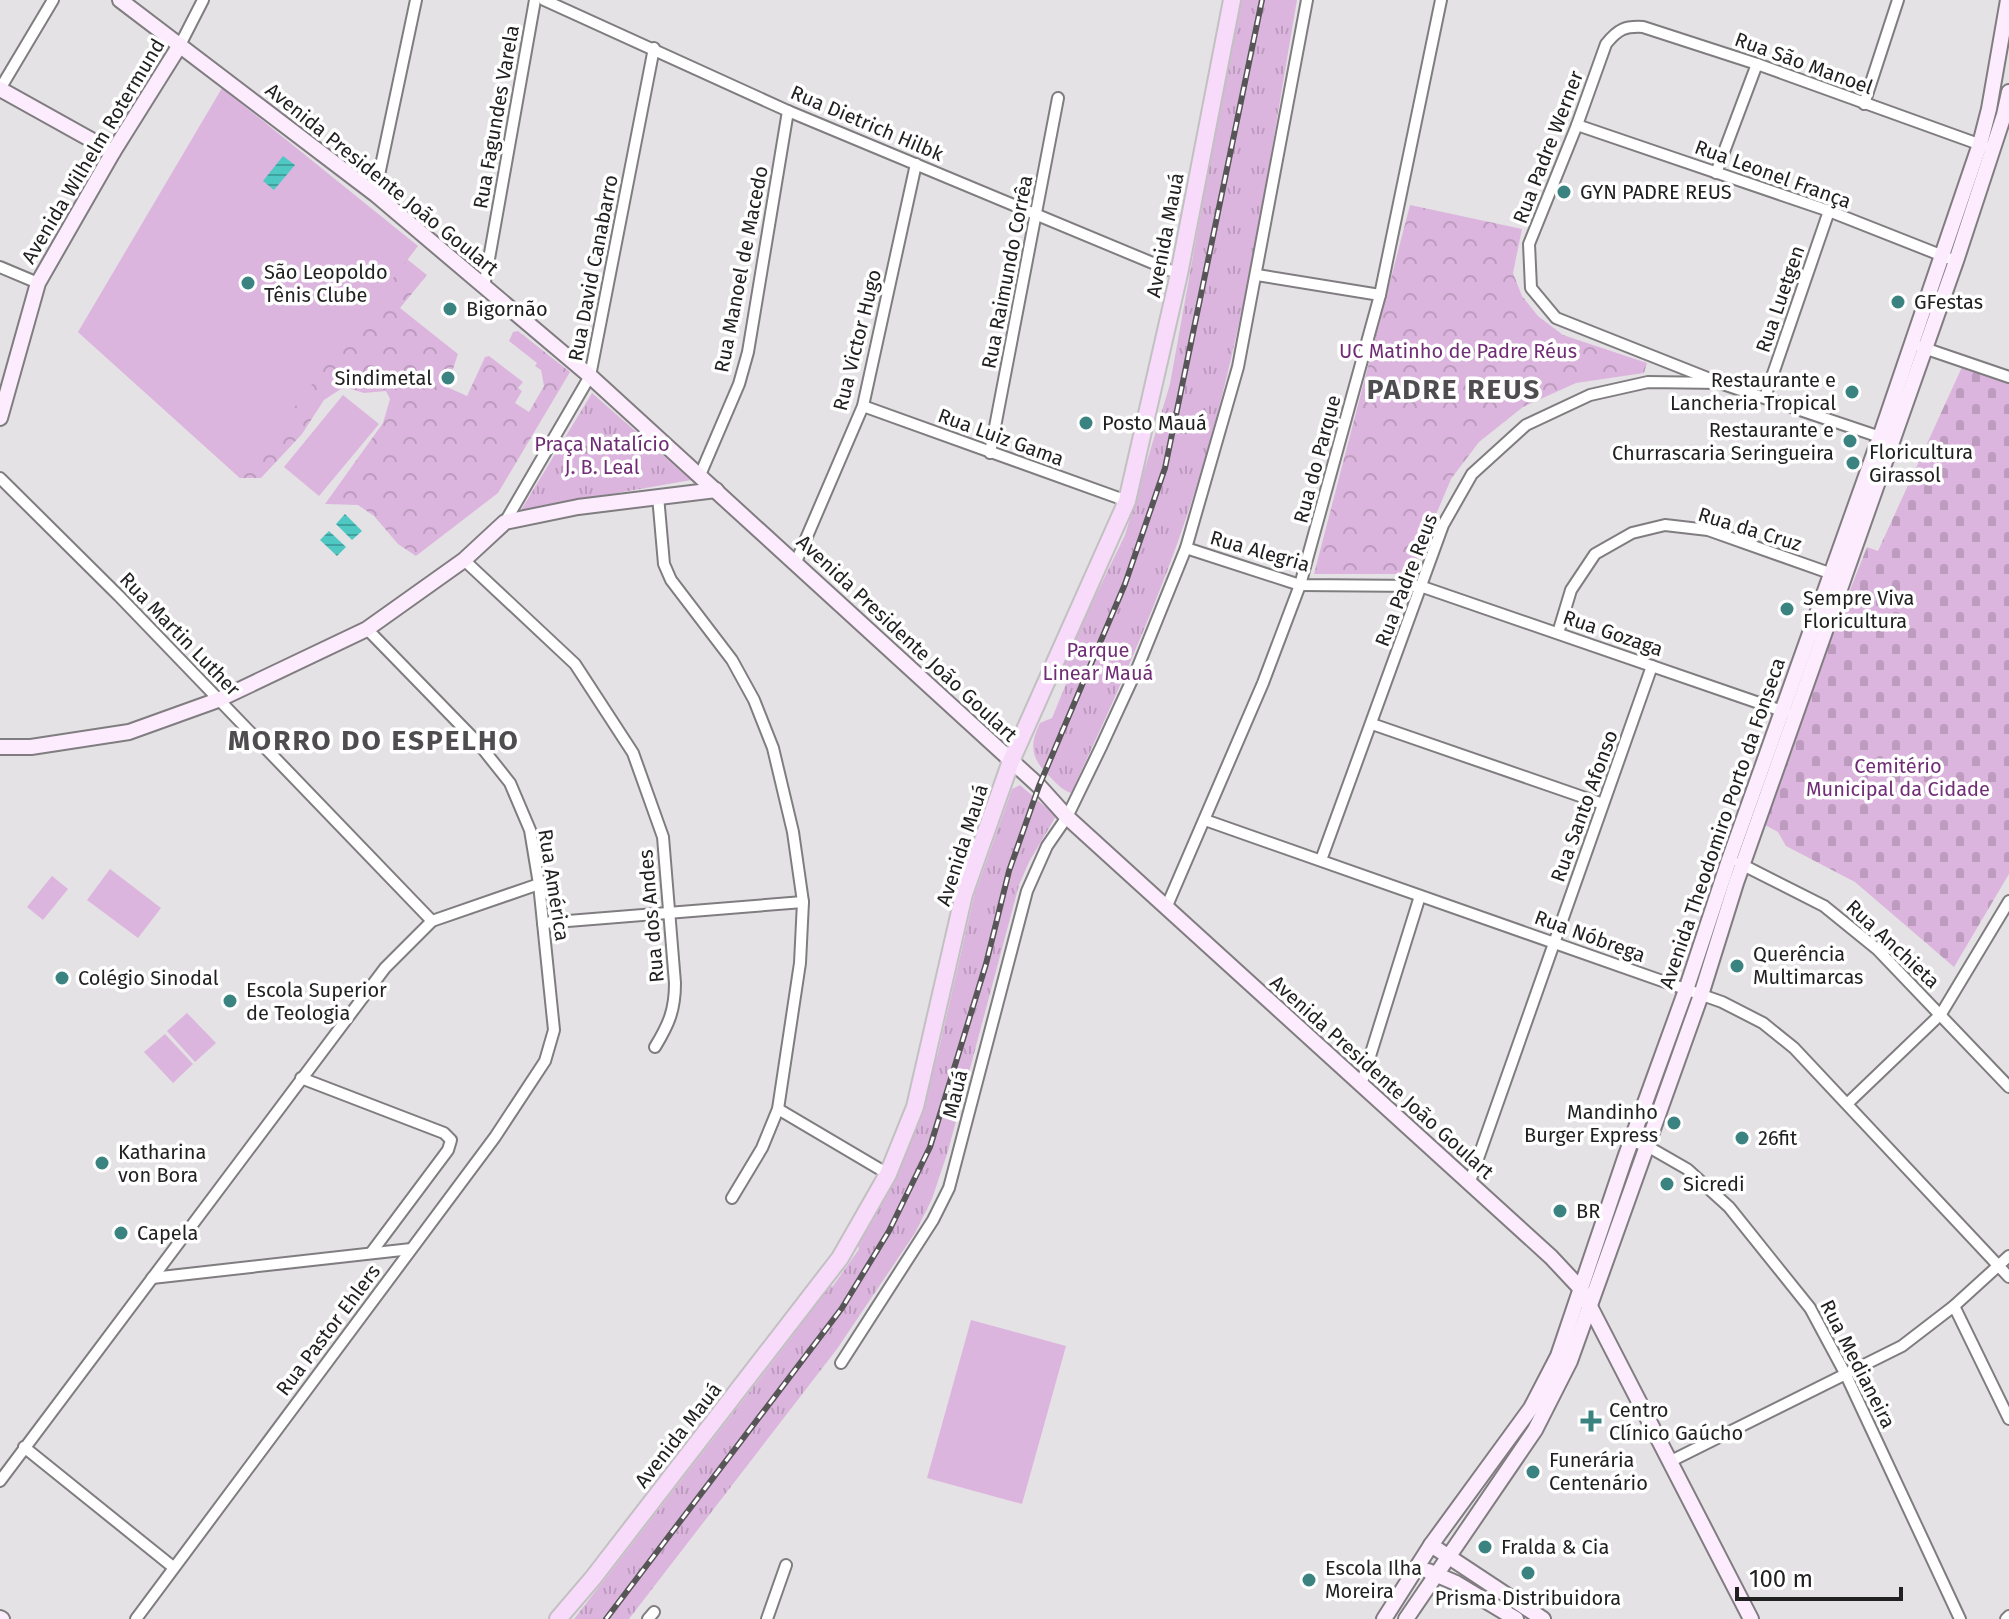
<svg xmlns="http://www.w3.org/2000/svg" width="2009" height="1619" viewBox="0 0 2009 1619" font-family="'Fira Sans',sans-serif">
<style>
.forest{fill:url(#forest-crowns)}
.cemetery{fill:url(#cemetery-stones)}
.park{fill:url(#park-tufts)}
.garden{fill:#dcb5de}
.water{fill:url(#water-rules)}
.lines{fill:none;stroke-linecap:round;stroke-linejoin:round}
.street-casing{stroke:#807d80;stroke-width:14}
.secondary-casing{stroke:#807d80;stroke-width:18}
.primary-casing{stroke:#c1c1c1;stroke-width:20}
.street{stroke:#fff;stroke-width:10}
.secondary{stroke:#fcecfd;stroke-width:14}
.primary{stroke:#f8dafa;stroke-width:16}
.rail-casing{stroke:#575657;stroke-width:6}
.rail{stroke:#fff;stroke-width:3;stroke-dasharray:9;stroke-linecap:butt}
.poi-dot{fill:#3b8380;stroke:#fff;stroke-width:3}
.labels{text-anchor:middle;stroke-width:7;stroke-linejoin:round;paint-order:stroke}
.street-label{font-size:20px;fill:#222122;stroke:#fff}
.poi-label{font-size:20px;fill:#222122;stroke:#fff;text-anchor:start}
.park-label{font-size:20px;fill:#702c75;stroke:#fff}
.district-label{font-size:28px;font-weight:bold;letter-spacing:2px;fill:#4f4d4f;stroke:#fff}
</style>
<defs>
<pattern id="forest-crowns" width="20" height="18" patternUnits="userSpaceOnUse" patternTransform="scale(2)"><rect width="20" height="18" fill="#dcb5de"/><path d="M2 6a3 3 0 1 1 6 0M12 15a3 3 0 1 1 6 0" fill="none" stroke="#bc9bbe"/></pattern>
<pattern id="cemetery-stones" width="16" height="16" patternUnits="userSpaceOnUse" patternTransform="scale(2)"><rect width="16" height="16" fill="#dcb5de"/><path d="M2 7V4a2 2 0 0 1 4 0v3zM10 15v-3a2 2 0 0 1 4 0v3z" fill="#bc9bbe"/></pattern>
<pattern id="park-tufts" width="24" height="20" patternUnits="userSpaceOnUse" patternTransform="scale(2)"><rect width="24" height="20" fill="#dcb5de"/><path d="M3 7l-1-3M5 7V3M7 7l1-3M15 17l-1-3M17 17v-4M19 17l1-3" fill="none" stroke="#bc9bbe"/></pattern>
<pattern id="water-rules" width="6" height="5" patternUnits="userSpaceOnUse" patternTransform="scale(2)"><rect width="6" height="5" fill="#4fc7c3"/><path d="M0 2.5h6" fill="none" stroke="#41a19e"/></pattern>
</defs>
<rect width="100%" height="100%" fill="#e5e2e5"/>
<!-- forest -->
<g class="forest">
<path d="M 1410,205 L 1522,229 L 1513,273 L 1522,296 L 1538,316 L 1563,335 L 1647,363 L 1644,373 L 1576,383 L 1523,407 L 1479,442 L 1451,479 L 1411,574 L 1314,574 Z"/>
<path d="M 388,244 L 427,275 L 400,308 L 458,354 L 447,387 L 467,396 L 485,357 L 489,356 L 523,382 L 518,388 L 522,391 L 515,403 L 529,412 L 544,386 L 541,370 L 535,366 L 537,363 L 509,341 L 513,332 L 518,331 L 570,372 L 498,493 L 416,556 L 398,544 L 374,516 L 358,505 L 325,504 L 383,423 L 390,399 L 386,391 L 364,393 L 344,387 L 324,400 L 302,434 L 261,478 L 240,478 L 78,332 L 255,458 L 307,390 Z"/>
</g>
<!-- cemetery -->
<path class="cemetery" d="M 1962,367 L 2009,384 L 2009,874 L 1954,967 L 1855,882 L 1786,846 L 1778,832 L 1765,825 L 1802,712 L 1867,547 L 1878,551 Z"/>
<!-- park -->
<g class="park">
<path d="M 1239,0 L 1297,0 C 1270,156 1248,316 1202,468 C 1169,580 1120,688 1071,793 C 1062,790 1056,783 1049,776 C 1031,758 1029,746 1040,723 L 1052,718 L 1068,679 L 1061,667 L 1125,535 L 1170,384 Z"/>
<path d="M 592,393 L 691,480 L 521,510 Z"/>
<path d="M 1020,785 L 1056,816 L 1029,862 L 1019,885 L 948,1151 L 932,1199 L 915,1233 L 837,1349 L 629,1619 L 574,1619 L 791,1338 L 826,1288 L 833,1286 L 859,1249 L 857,1241 L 915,1127 L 938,1053 L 974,896 L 1012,789 Z"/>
</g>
<!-- garden -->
<g class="garden">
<path d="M 222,88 L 418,246 L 240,478 L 78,332 Z"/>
<path d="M 343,395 L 379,424 L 319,496 L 284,467 Z"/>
<path d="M 110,869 L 161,908 L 138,938 L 87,900 Z"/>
<path d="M 52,876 L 68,889 L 43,920 L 27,907 Z"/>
<path d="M 187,1013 L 216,1043 L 195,1062 L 167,1031 Z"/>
<path d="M 165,1034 L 193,1064 L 173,1083 L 144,1052 Z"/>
<path d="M 971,1320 L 1066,1346 L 1022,1504 L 927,1478 Z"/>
</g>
<!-- water -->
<g class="water">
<path d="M 283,156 L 295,165 L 274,190 L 263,181 Z"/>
<path d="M 345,514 L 362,531 L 352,540 L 336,524 Z"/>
<path d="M 329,531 L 346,547 L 337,556 L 320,540 Z"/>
</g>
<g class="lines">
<defs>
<g id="street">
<path d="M 544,0 L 788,111 L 1179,274"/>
<path d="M 180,45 L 203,0"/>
<path d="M 0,89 L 53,0"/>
<path d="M 1864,104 L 1898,0"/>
<path d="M 1577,125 L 1829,211 L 1948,258"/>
<path d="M 1716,173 L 1757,64"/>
<path d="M 375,194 L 416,0"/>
<path d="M 0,267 L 38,283"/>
<path d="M 1257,275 L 1380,295"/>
<path d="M 484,287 L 535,0"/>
<path d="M 1921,347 L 2009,377"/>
<path d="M 1720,383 L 1556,318 L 1531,288 L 1529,244 L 1577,125 L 1606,44 C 1618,29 1625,26 1643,27 L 1757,64 L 1984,146"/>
<path d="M 1765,397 L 1829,211"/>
<path d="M 863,406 L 1127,501"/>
<path d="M 990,453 L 1058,98"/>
<path d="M 700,475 L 739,384 L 748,352 L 788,111"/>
<path d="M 0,478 L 119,596 L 432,921"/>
<path d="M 658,496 L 664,564 L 671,580 L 732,660 L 754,700 L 773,748 L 793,832 L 803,902 L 800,963 L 778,1109 L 762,1148 L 732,1198"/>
<path d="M 505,522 L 590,376 L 654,48"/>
<path d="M 1186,548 L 1300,585 L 1420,586 L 1785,712"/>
<path d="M 464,560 L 575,664 L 633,753 L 663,837 L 675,983 C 675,1010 669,1024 655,1047"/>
<path d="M 796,562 L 863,406 L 916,164"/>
<path d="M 1558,633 L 1571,590 L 1595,554 L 1632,533 L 1665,525 L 1708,530 L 1835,575"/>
<path d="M 1372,724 L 1603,804"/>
<path d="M 1205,820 L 1722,1002 L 1763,1023 L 1794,1048 L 2009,1277"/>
<path d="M 1321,860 L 1443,525 L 1472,474 L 1526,425 L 1590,395 L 1648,382 L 1720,383 L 1886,439"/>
<path d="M 1739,863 L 1824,906 L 1877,949 L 2009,1087"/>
<path d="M 1166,908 L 1263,683 L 1300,585 L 1380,295 L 1441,0"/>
<path d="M 543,923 L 803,902"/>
<path d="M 301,1078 L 444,1133 L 451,1140 L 448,1150 L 371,1253"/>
<path d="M 1361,1085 L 1420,896"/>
<path d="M 1848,1103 L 1941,1014 L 2009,901"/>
<path d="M 778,1109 L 888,1174"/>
<path d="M 1631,1141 L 1647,1146 L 1687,1169 L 1729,1207 L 1810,1308 L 1846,1375 L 1960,1619"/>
<path d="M 1469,1184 L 1652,666"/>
<path d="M 152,1278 L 411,1249"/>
<path d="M 1954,1306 L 2009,1419"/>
<path d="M 841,1363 L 933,1220 L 949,1188 L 1027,891 L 1047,846 L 1067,817 L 1101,747 L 1137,669 L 1186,548 L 1238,367 L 1307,0"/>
<path d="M 24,1447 L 173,1567"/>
<path d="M 1669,1462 L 1902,1346 L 1954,1306 L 2009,1256"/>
<path d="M 0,1481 L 385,968 L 432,921 L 539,884"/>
<path d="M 136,1619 L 495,1137 L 545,1061 L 554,1030 L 539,884 L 530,830 L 510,783 L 479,744 L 367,629"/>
<path d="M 648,1619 L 654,1612"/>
<path d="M 767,1619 L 786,1565"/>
<path d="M 2006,1619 L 2009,1616"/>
</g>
<g id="secondary">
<path d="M 120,0 L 375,194 L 590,376 L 1039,786 L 1067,817 L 1551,1257 L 1581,1289 L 1751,1619"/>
<path d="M 0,89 L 113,152"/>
<path d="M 0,418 L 38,283 L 113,152 L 180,45"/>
<path d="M 0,747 L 31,747 L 129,732 L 218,700 L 367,629 L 464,560 L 505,522 L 578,507 L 716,490"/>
<path d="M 1431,1545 L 1543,1619"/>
<path d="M 1428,1571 L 1456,1583 L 1516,1619"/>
<path d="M 0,1618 L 2,1619"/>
<path d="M 1384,1619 L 1431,1545 L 1531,1408 L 1558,1356 L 1625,1158 L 1686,990 L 1729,860 L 1880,437 L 1980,144 L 1989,109 L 2008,0"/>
<path d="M 1406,1619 L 1535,1430 L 1570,1361 L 1701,995 L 1736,883 L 1956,261 L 2004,115 L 2009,92"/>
</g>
<path id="primary" d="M 558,1619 L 593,1578 L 840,1258 L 888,1174 L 915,1107 L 964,894 L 1011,761 L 1127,501 L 1179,274 L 1232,0"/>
</defs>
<!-- street casing -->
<use href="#street" class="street-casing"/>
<!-- secondary casing -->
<use href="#secondary" class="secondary-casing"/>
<!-- primary casing -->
<use href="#primary" class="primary-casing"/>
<!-- street -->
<use href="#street" class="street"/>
<!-- secondary -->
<use href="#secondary" class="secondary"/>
<!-- primary -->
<use href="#primary" class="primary"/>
<defs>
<path id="rail" d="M 606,1619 L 842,1308 L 889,1231 L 930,1147 L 986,964 L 1009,871 L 1039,786 L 1125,584 L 1165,468 L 1262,0"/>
</defs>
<!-- rail casing -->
<use href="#rail" class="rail-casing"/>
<!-- rail -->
<use href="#rail" class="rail"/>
</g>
<!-- markers -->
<g class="poi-dot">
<circle cx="1564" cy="192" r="8"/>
<circle cx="248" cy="283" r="8"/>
<circle cx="1898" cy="302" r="8"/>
<circle cx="450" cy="309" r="8"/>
<circle cx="448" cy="378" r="8"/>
<circle cx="1852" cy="392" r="8"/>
<circle cx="1086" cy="423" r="8"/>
<circle cx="1850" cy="441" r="8"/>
<circle cx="1853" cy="463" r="8"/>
<circle cx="1787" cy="609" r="8"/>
<circle cx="1737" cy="966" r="8"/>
<circle cx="62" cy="978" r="8"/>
<circle cx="230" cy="1001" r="8"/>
<circle cx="1674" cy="1123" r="8"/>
<circle cx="1742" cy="1138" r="8"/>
<circle cx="102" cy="1163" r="8"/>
<circle cx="1667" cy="1184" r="8"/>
<circle cx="1560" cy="1211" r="8"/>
<circle cx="121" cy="1233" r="8"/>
<path d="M1587 1409h8v8h8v8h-8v8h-8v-8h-8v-8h8z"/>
<circle cx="1533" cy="1472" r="8"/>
<circle cx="1485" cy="1547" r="8"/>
<circle cx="1528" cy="1573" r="8"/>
<circle cx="1309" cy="1580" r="8"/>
</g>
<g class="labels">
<!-- street labels -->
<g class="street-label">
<text transform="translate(1804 63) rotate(20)" y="7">Rua São Manoel</text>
<text transform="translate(496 117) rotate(-80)" y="7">Rua Fagundes Varela</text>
<text transform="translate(867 123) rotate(23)" y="7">Rua Dietrich Hilbk</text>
<text transform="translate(1548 147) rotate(-69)" y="7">Rua Padre Werner</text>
<text transform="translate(93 151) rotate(-59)" y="7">Avenida Wilhelm Rotermund</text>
<text transform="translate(1773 174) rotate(20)" y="7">Rua Leonel França</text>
<text transform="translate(382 179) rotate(39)" y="7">Avenida Presidente João Goulart</text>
<text transform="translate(1165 235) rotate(-79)" y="7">Avenida Mauá</text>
<text transform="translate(593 268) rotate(-79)" y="7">Rua David Canabarro</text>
<text transform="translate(741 269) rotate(-79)" y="7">Rua Manoel de Macedo</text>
<text transform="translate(1007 272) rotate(-79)" y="7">Rua Raimundo Corrêa</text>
<text transform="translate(1780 299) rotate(-71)" y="7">Rua Luetgen</text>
<text transform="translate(857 340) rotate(-76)" y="7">Rua Victor Hugo</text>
<text transform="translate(1001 437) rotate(20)" y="7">Rua Luiz Gama</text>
<text transform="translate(1317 459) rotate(-75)" y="7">Rua do Parque</text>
<text transform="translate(1750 529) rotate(17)" y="7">Rua da Cruz</text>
<text transform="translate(1260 551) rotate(16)" y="7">Rua Alegria</text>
<text transform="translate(1406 580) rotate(-69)" y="7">Rua Padre Reus</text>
<text transform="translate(1613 633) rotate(19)" y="7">Rua Gozaga</text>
<text transform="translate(180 634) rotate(46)" y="7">Rua Martin Luther</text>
<text transform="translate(907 638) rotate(43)" y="7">Avenida Presidente João Goulart</text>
<text transform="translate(1584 806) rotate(-70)" y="7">Rua Santo Afonso</text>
<text transform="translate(1722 823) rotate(-71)" y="7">Avenida Theodomiro Porto da Fonseca</text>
<text transform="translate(962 845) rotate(-72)" y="7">Avenida Mauá</text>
<text transform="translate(554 885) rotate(81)" y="7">Rua América</text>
<text transform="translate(651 916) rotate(-95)" y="7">Rua dos Andes</text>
<text transform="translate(1590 936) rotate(20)" y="7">Rua Nóbrega</text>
<text transform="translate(1893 944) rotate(43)" y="7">Rua Anchieta</text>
<text transform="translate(1382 1077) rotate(42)" y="7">Avenida Presidente João Goulart</text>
<text transform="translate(955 1094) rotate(-76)" y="7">Mauá</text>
<text transform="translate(328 1330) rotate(-53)" y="7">Rua Pastor Ehlers</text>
<text transform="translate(1858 1364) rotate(63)" y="7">Rua Medianeira</text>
<text transform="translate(678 1435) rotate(-52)" y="7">Avenida Mauá</text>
</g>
<!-- poi labels -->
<g class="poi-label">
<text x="1580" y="199">GYN PADRE REUS</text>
<text x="264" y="279">São Leopoldo<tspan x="264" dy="23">Tênis Clube</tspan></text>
<text x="1914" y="309">GFestas</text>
<text x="466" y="316">Bigornão</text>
<text x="432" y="385" text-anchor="end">Sindimetal</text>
<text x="1836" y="387" text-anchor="end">Restaurante e<tspan x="1836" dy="23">Lancheria Tropical</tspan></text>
<text x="1102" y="430">Posto Mauá</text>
<text x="1834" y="437" text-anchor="end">Restaurante e<tspan x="1834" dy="23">Churrascaria Seringueira</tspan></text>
<text x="1869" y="459">Floricultura<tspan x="1869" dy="23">Girassol</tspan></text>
<text x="1803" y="605">Sempre Viva<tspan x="1803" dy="23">Floricultura</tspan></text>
<text x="1753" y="961">Querência<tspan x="1753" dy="23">Multimarcas</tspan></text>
<text x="78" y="985">Colégio Sinodal</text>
<text x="246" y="997">Escola Superior<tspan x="246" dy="23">de Teologia</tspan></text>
<text x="1658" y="1119" text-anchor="end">Mandinho<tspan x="1658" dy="23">Burger Express</tspan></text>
<text x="1758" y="1145">26fit</text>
<text x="118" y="1159">Katharina<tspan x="118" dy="23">von Bora</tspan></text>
<text x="1683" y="1191">Sicredi</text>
<text x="1576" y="1218">BR</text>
<text x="137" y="1240">Capela</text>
<text x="1609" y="1417">Centro<tspan x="1609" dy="23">Clínico Gaúcho</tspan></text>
<text x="1549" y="1467">Funerária<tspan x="1549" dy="23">Centenário</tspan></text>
<text x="1501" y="1554">Fralda &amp; Cia</text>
<text x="1325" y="1575">Escola Ilha<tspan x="1325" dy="23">Moreira</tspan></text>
<text x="1528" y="1605" text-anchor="middle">Prisma Distribuidora</text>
</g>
<!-- park labels -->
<g class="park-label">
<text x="1458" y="358">UC Matinho de Padre Réus</text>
<text x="602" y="451">Praça Natalício<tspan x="602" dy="23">J. B. Leal</tspan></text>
<text x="1098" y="657">Parque<tspan x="1098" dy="23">Linear Mauá</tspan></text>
<text x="1898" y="773">Cemitério<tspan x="1898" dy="23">Municipal da Cidade</tspan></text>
</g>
<!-- district labels -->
<g class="district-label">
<text x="1454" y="399">PADRE REUS</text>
<text x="374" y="750">MORRO DO ESPELHO</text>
</g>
</g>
<!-- scale -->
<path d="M1737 1587v12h164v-12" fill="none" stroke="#222122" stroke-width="4"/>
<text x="1749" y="1587" font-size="24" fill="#222122" stroke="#ffffff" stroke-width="6" paint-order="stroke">100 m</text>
</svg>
